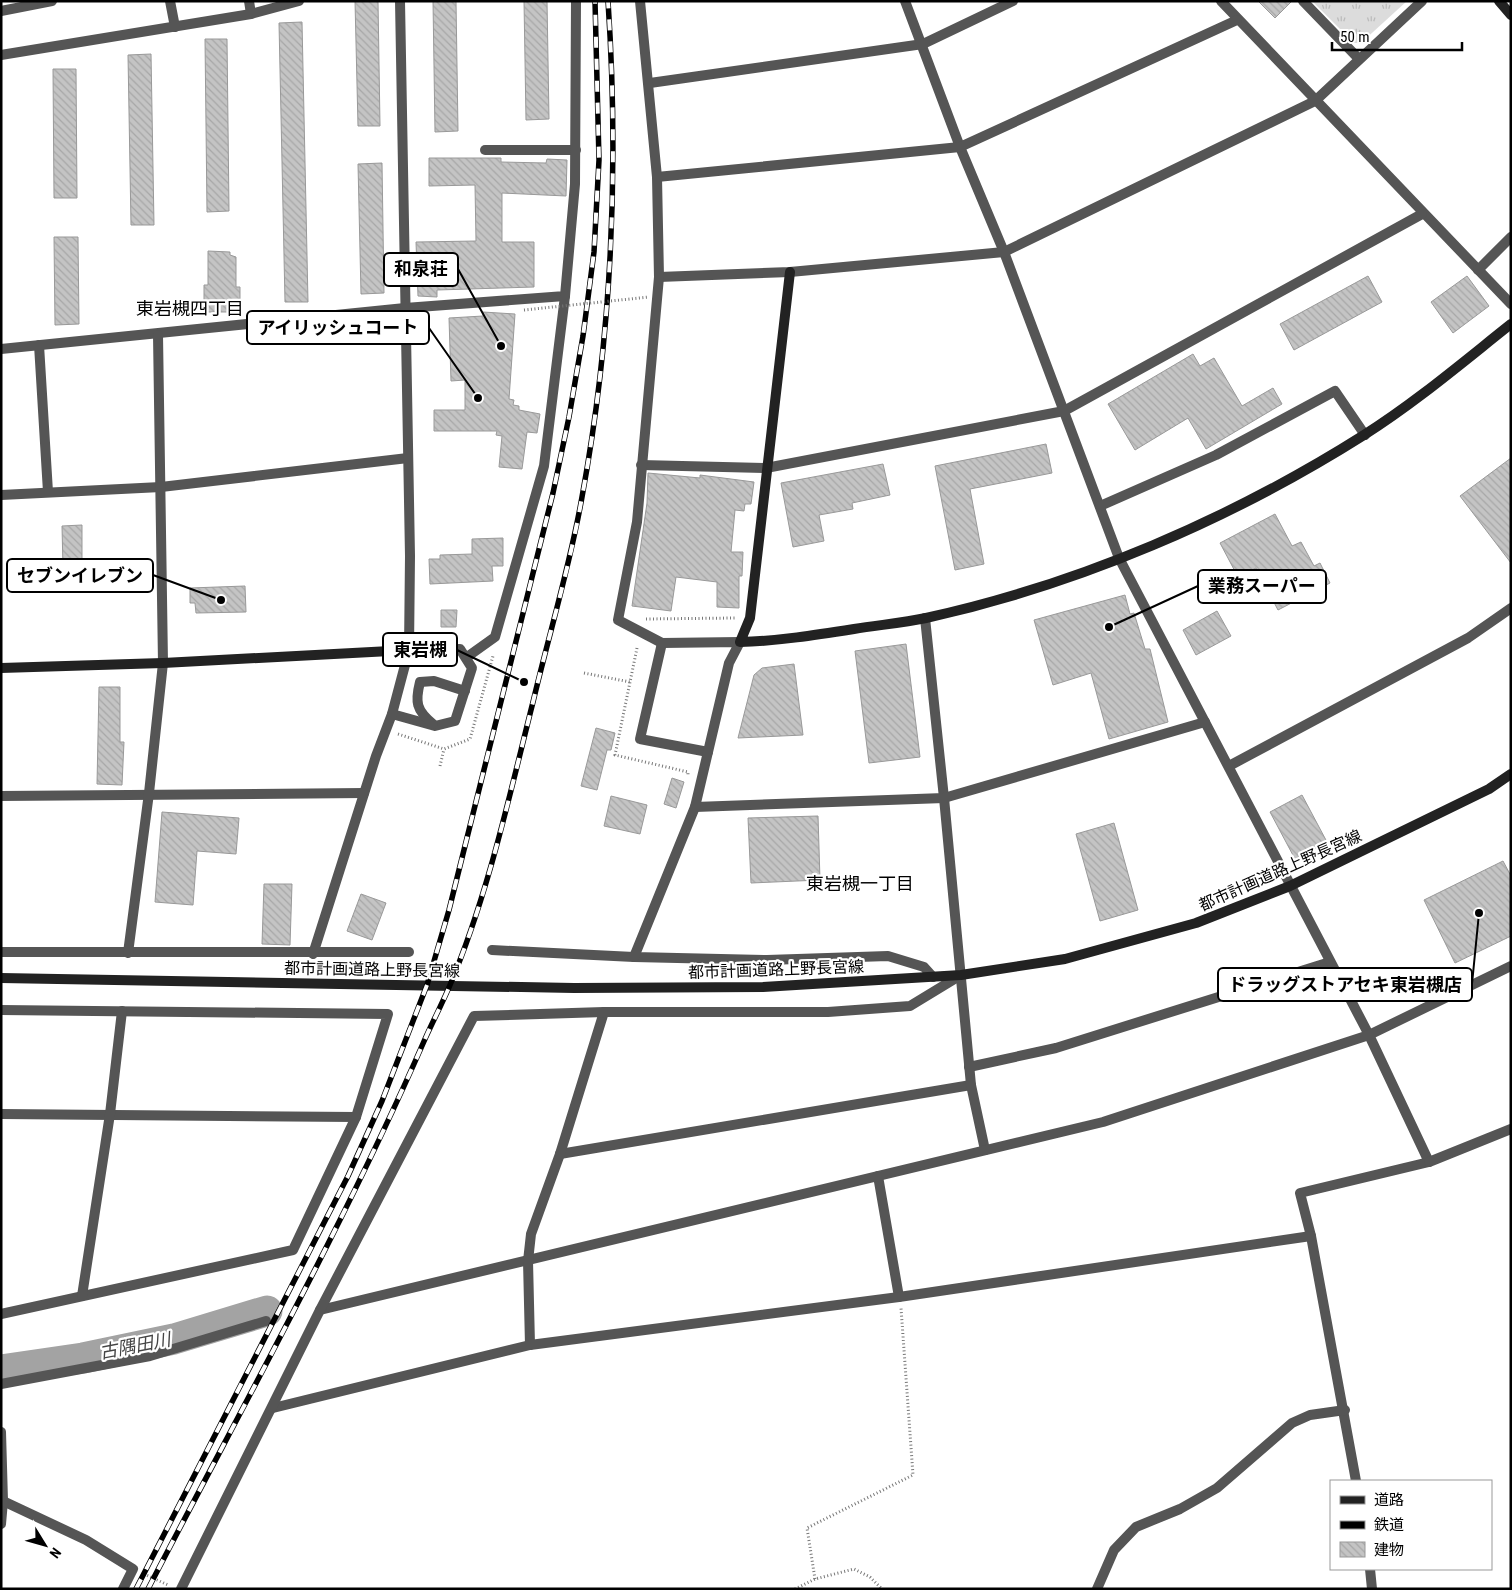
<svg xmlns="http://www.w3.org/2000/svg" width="1512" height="1590" viewBox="0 0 1512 1590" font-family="'Roboto Condensed','Noto Sans JP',sans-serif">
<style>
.park{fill:url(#park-tufts)}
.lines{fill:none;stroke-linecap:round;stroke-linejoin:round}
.river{stroke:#a3a3a3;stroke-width:31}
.building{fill:url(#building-back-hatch);stroke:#999}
.path{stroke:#777;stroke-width:3;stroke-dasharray:1 2.5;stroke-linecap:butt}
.lane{stroke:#555;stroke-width:10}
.street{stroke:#555;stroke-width:10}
.secondary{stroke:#222;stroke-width:10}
.rail-casing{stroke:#000;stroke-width:5.5}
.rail{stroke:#fff;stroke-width:4;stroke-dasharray:11;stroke-linecap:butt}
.path-bridge{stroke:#777;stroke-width:3;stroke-dasharray:1 2.5;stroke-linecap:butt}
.labels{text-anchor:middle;stroke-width:4.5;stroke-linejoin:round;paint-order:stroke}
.street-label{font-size:16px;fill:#000;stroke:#fff}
.neighbourhood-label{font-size:18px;fill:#000;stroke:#fff}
.water-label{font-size:18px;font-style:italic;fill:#444;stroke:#fff}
.leader{fill:none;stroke:#000;stroke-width:2}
.callout-dot{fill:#000;stroke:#fff;stroke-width:2}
.callout{fill:#fff;stroke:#000;stroke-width:2}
.callout-label{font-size:18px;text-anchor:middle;font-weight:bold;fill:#000}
</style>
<defs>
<pattern id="park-tufts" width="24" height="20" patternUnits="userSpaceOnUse" patternTransform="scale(1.25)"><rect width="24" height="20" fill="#dcdcdc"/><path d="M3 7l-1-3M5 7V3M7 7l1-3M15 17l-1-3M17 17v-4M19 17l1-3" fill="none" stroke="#bbb"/></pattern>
<pattern id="building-back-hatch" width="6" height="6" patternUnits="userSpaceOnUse" patternTransform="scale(1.25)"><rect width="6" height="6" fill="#c4c4c4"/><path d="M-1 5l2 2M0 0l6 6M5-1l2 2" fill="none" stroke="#a7a7a7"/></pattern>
</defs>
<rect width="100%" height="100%" fill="#fff"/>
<!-- park -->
<path class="park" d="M 1312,1 L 1407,1 L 1361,43 L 1354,43 Z"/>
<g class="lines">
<!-- river -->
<path class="river" d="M 1,1370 L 83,1358 L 174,1339 L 267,1311"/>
</g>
<!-- building -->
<g class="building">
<path d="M 355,1 L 378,1 L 380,126 L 358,126 Z"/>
<path d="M 433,1 L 456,1 L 458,131 L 435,132 Z"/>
<path d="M 524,1 L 547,1 L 549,119 L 526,120 Z"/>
<path d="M 1258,1 L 1292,1 L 1275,18 Z"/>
<path d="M 302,22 L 308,302 L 285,302 L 279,23 Z"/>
<path d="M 205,39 L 227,39 L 229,211 L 207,212 Z"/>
<path d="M 151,54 L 154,225 L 131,225 L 128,55 Z"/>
<path d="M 53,69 L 76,69 L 77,198 L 54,198 Z"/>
<path d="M 429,158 L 501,158 L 501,162 L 546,163 L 547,159 L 567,160 L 566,196 L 502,193 L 502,242 L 534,242 L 534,287 L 437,290 L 437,297 L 418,296 L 416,242 L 476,241 L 475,185 L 429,186 Z"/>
<path d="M 382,163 L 384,293 L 361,294 L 358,164 Z"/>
<path d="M 54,237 L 78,237 L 79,324 L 55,325 Z"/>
<path d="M 208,251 L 230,252 L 230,255 L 236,257 L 236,287 L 240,287 L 240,306 L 236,306 L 236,312 L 204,312 L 204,285 L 208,285 Z"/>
<path d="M 1368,276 L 1382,302 L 1294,350 L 1280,324 Z"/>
<path d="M 1467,276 L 1489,306 L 1453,333 L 1431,302 Z"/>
<path d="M 483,312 L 515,314 L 509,399 L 514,400 L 513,405 L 519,406 L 519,410 L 540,414 L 537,433 L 527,432 L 522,469 L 499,467 L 502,436 L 496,435 L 497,431 L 434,431 L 434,410 L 465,410 L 465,380 L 451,381 L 449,318 L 483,316 Z"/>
<path d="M 1193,354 L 1200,366 L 1214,358 L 1242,406 L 1273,388 L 1282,404 L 1206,449 L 1188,418 L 1135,450 L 1108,404 Z"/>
<path d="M 1046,444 L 1052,473 L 970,489 L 984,564 L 955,570 L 935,466 Z"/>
<path d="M 1511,458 L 1511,563 L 1460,496 Z"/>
<path d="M 883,464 L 890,495 L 852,503 L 853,509 L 819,515 L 824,541 L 793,547 L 781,483 Z"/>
<path d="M 648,473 L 700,478 L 700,475 L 754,482 L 751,504 L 745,504 L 744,511 L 735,510 L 731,552 L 743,552 L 742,576 L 739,576 L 739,608 L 717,607 L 717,582 L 676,577 L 671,611 L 632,606 L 647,503 Z"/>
<path d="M 1275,514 L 1292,546 L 1301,542 L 1314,566 L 1320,563 L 1330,583 L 1278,610 L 1256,568 L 1238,577 L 1220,543 Z"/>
<path d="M 82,525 L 82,568 L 63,568 L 62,526 Z"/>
<path d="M 503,538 L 503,566 L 492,566 L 493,581 L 430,584 L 429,559 L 440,559 L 440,555 L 472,554 L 472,539 Z"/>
<path d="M 245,586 L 246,612 L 196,613 L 195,603 L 190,603 L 190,588 Z"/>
<path d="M 1125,595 L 1130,614 L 1134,613 L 1145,649 L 1150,649 L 1168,722 L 1109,739 L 1091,673 L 1053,685 L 1034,620 Z"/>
<path d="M 441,610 L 457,610 L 456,627 L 441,627 Z"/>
<path d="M 1217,611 L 1231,636 L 1196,655 L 1183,630 Z"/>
<path d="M 906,644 L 920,757 L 869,763 L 855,651 Z"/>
<path d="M 794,664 L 803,735 L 738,738 L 754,675 L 762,668 Z"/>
<path d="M 99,687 L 120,687 L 120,742 L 124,742 L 122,785 L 97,784 Z"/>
<path d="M 596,728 L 615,733 L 611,750 L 607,750 L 597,790 L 581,786 Z"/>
<path d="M 672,778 L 684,782 L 676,808 L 664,804 Z"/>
<path d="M 1302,795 L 1327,842 L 1295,859 L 1270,812 Z"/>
<path d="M 611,796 L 647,805 L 640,834 L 604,826 Z"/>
<path d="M 162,812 L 239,818 L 236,854 L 197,851 L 193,905 L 155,902 Z"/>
<path d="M 818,816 L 820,880 L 751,883 L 748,818 Z"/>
<path d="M 1114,823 L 1138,910 L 1100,921 L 1076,834 Z"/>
<path d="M 1503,861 L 1511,876 L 1511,936 L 1455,963 L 1424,900 Z"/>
<path d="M 264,884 L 292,884 L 290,945 L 262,944 Z"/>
<path d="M 361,894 L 386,903 L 372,940 L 347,931 Z"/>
</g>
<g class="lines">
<!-- path -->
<g class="path">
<path d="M 646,619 L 735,618"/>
<path d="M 637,648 L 615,755 L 688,772 L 688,775"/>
<path d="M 584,673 L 630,682"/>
<path d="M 398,734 L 444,749 L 470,739 L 493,656"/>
<path d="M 440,766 L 444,749"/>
<path d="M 144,1574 L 168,1585"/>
<path d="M 815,1579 L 807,1528 L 913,1475 L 901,1308"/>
<path d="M 795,1589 L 815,1579 L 854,1569 L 870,1577 L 882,1589"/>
</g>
<!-- lane -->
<g class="lane">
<path d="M 392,714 L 435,726 L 455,721 L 472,668 L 460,649 L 409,650"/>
<path d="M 433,724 C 416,710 415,702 420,682 L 434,681 L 465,691"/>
<path d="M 969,1067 L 1056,1048 L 1330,962"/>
<path d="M 560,1154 L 971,1085"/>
</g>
<!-- street -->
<g class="street">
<path d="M 170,1 L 175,27"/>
<path d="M 249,1 L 251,14"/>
<path d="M 905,1 L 960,147 L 1004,252 L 1119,558 L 1369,1035 L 1429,1162 L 1300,1193 L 1311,1236 L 1356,1481"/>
<path d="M 1221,1 L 1511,304"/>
<path d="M 1303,1 L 1359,59"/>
<path d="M 1,11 L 52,1"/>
<path d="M 1,55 L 251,14 L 299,1"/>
<path d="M 650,83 L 923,44 L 1013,1"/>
<path d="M 485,150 L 576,150"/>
<path d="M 657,177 L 960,147 L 1237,20"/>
<path d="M 1478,270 L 1511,237"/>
<path d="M 659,277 L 790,272 L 1004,252 L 1315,101 L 1422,1"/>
<path d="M 39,345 L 48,492"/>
<path d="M 1,349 L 405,308 L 565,296 L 575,184 L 576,1"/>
<path d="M 641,465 L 766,468 L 1064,411 L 1422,214"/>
<path d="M 1,495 L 161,487 L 408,458"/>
<path d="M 1100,506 L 1216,455 L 1335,391 L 1365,435"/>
<path d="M 925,618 L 944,798 L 971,1085 L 985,1150"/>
<path d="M 662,643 L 640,739 L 708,752"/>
<path d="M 467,657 L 495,637 L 544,466 L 565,296"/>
<path d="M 1229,766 L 1468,638 L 1511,608"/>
<path d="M 1,796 L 364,793"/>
<path d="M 695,807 L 944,798 L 1205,722"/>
<path d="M 492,950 L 634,957 L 767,960 L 888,956 L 924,967 L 933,977"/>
<path d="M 1,952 L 409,952"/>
<path d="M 128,953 L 149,793 L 163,663 L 158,335"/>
<path d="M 313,954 L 376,756 L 392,714 L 409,650 L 410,556 L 400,1"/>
<path d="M 634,957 L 695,807 L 729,663 L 740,642 L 662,643 L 618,620 L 637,522 L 659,277 L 657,177 L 640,1"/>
<path d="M 1,1010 L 388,1014 L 356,1117 L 293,1250 L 1,1314"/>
<path d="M 1,1114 L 356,1117"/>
<path d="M 1429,1162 L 1511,1129"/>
<path d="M 878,1176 L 899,1297"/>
<path d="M 82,1296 L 110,1114 L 122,1011"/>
<path d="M 320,1310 L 1103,1122 L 1369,1035 L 1511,966"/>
<path d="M 530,1345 L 528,1261 L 531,1234 L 560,1154 L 604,1012"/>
<path d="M 1,1384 L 150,1356 L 266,1321"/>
<path d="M 273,1408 L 530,1345 L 899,1297 L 1311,1236"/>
<path d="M 1,1432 L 3,1501 L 1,1524"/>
<path d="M 3,1501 L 86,1540 L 133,1569 L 123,1589"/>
<path d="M 1370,1569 L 1372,1589"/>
<path d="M 181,1589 L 320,1310 L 474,1016 L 604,1012 L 828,1012 L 910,1006 L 961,975"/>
<path d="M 1097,1589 L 1114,1550 L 1136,1527 L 1180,1509 L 1217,1488 L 1292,1423 L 1310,1415 L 1345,1410"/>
</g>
<!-- secondary -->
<g class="secondary">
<path d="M 1499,1 L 1511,15"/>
<path d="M 790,272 L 750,618 L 740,642 C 778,641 816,635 854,629 C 878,625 902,623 926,618 C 1080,584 1231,519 1364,435 C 1416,402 1463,362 1511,324"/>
<path d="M 1,668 L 163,663 L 409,650"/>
<path d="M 1,978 L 574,988 L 763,987 L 961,975 L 1065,959 L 1196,923 L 1290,886 L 1489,789 L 1511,774"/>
</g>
<defs>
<g id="rail">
<path d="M 136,1589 L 348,1176 L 382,1101 L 427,985 L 449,910 L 553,493 L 569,417 L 583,336 L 594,252 L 599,160 L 595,1"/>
<path d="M 148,1589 C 242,1407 343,1227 425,1039 C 433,1021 442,1004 450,985 C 488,895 509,797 533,702 C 549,634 570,566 582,497 C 612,334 619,167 608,1"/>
</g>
</defs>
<!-- rail casing -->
<use href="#rail" class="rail-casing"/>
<!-- rail -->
<use href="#rail" class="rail"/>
<!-- path-bridge -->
<path class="path-bridge" d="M 524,310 L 649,297"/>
</g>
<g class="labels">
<!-- street labels -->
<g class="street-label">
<text transform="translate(1280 870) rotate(-24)" y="6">都市計画道路上野長宮線</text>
<text transform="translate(372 969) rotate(1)" y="6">都市計画道路上野長宮線</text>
<text transform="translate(776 969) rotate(-2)" y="6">都市計画道路上野長宮線</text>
</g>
<!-- neighbourhood labels -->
<g class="neighbourhood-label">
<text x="190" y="315">東岩槻四丁目</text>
<text x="860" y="890">東岩槻一丁目</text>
</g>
<!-- water labels -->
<g class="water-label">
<text transform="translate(135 1346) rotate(-11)" y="6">古隅田川</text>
</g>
</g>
<!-- callouts -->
<path class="leader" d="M501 346L458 269M478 398L429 328M221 600L153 575M1109 627L1198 586M524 682L457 650M1479 913L1472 984"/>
<g class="callout-dot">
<circle cx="501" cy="346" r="5"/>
<circle cx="478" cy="398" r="5"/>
<circle cx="221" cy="600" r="5"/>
<circle cx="1109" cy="627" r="5"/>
<circle cx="524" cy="682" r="5"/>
<circle cx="1479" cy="913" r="5"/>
</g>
<g class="callout">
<rect x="384" y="253" width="74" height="33" rx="5"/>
<rect x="247" y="311" width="182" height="33" rx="5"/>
<rect x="7" y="559" width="146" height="33" rx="5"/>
<rect x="1198" y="570" width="128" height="33" rx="5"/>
<rect x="383" y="633" width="74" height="33" rx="5"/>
<rect x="1218" y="968" width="254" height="33" rx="5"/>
</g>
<g class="callout-label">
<text x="421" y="275">和泉荘</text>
<text x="338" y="334">アイリッシュコート</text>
<text x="80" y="582">セブンイレブン</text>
<text x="1262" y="592">業務スーパー</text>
<text x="420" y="656">東岩槻</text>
<text x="1345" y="991">ドラッグストアセキ東岩槻店</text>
</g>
<!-- border -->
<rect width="1512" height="1590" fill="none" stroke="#000000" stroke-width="5"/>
<!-- legend -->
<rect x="1330" y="1480" width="162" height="90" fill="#ffffff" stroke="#999999"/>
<rect x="1340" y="1496" width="25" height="8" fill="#222222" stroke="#999999"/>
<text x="1374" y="1505" font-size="15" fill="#000000">道路</text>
<rect x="1340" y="1521" width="25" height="8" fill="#000000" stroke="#999999"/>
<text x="1374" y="1530" font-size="15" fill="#000000">鉄道</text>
<rect x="1340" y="1542" width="25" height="15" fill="url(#building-back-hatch)" stroke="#999999"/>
<text x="1374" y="1555" font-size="15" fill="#000000">建物</text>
<!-- north arrow -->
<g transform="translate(45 1545) rotate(127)" stroke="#ffffff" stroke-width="4" paint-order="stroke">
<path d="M0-4L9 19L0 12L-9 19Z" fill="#000000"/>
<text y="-8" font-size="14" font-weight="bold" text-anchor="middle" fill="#000000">N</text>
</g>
<!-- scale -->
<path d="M1332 42v8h130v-8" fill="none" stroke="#000000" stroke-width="2.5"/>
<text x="1340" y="42" font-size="15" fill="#000000" stroke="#ffffff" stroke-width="4" paint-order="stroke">50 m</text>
</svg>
